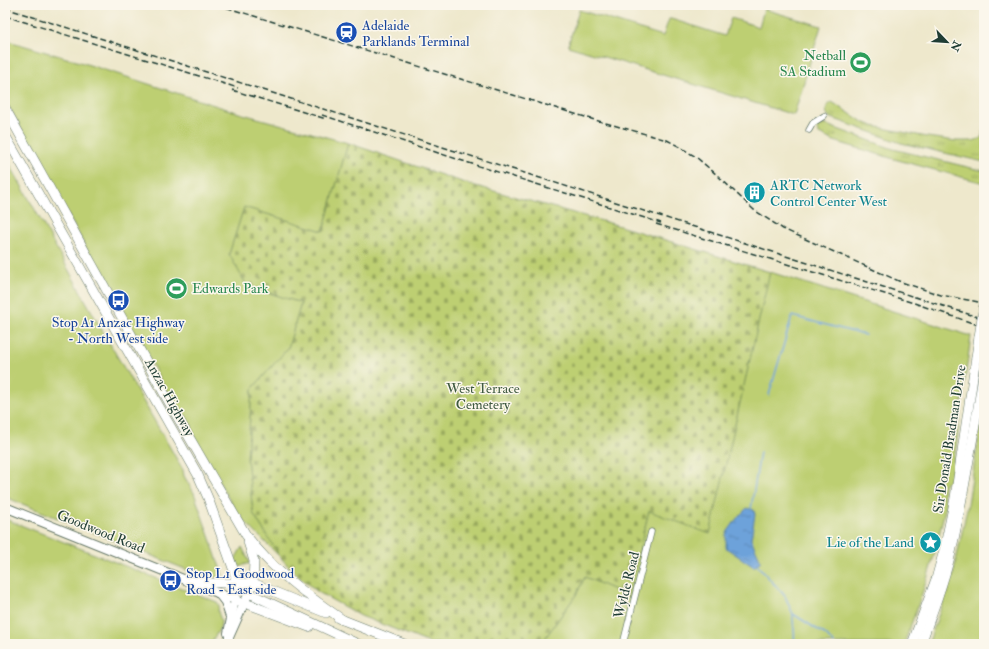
<svg xmlns="http://www.w3.org/2000/svg" width="989" height="649" viewBox="0 0 989 649" font-family="'IM FELL Double Pica',serif">
<style>
.grass{fill:url(#grass-tufts);stroke:#6e8653}
.cemetery{fill:url(#cemetery-stones);stroke:#6e8653}
.park{fill:#bdcf72;stroke:#6e8653}
.water{fill:url(#water-ripples);stroke:#467087}
.lines{fill:none;stroke-linecap:round;stroke-linejoin:round}
.stream{stroke:#6da2da;stroke-width:1.5}
.street-casing{stroke:#677969;stroke-width:7}
.secondary-casing{stroke:#677969;stroke-width:10}
.primary-casing{stroke:#677969;stroke-width:10}
.street{stroke:#fff;stroke-width:5.5}
.secondary{stroke:#fff;stroke-width:8}
.primary{stroke:#fff;stroke-width:9}
.rail{stroke:#1f3d34;stroke-width:1.5;stroke-dasharray:6 3;stroke-linecap:butt}
.primary-bridge-casing{stroke:#677969;stroke-width:10;stroke-linecap:butt}
.primary-bridge{stroke:#fff;stroke-width:9}
.labels{text-anchor:middle;stroke-width:3;stroke-linejoin:round;paint-order:stroke}
.transit-label{font-size:14px;fill:#164399;stroke:#fbf7ec;text-anchor:start}
.leisure-label{font-size:14px;fill:#27864d;stroke:#fbf7ec;text-anchor:end}
.culture-label{font-size:14px;fill:#0d838f;stroke:#fbf7ec;text-anchor:start}
.park-label{font-size:14px;fill:#3f5a40;stroke:#fbf7ec}
.street-label{font-size:14px;fill:#1f3d34;stroke:#fbf7ec}
</style>
<defs>
<pattern id="grass-tufts" width="24" height="20" patternUnits="userSpaceOnUse"><rect width="24" height="20" fill="#bdcf72"/><path d="M3 7l-1-3M5 7V3M7 7l1-3M15 17l-1-3M17 17v-4M19 17l1-3" fill="none" stroke="#99a95e"/></pattern>
<pattern id="cemetery-stones" width="16" height="16" patternUnits="userSpaceOnUse"><rect width="16" height="16" fill="#bdcf72"/><path d="M2 7V4a2 2 0 0 1 4 0v3zM10 15v-3a2 2 0 0 1 4 0v3z" fill="#99a95e"/></pattern>
<pattern id="water-ripples" width="26" height="14" patternUnits="userSpaceOnUse"><rect width="26" height="14" fill="#6da2da"/><path d="M2 4q2-2 4 0t4 0M15 11q2-2 4 0t4 0" fill="none" stroke="#5985b2"/></pattern>
</defs>
<rect width="100%" height="100%" fill="#fbf7ec"/>
<filter id="ink" filterUnits="userSpaceOnUse"><feTurbulence type="fractalNoise" baseFrequency=".025" numOctaves="2"/><feDisplacementMap in="SourceGraphic" scale="8" xChannelSelector="R" yChannelSelector="G"/><feConvolveMatrix kernelMatrix="1 2 1 2 8 2 1 2 1" color-interpolation-filters="sRGB"/></filter>
<filter id="wash" filterUnits="userSpaceOnUse"><feTurbulence type="fractalNoise" baseFrequency=".012" numOctaves="4" result="noise"/><feDisplacementMap in="SourceGraphic" scale="16" xChannelSelector="R" yChannelSelector="G"/><feGaussianBlur stdDeviation="0.9" result="paint"/><feColorMatrix in="noise" values="0 0 0 0 0 0 0 0 0 0 0 0 0 0 0 0 0 1.4 0 .05"/><feComposite in="paint" operator="in"/></filter>
<g filter="url(#wash)">
<rect width="100%" height="100%" fill="#eee8cc"/>
<!-- grass -->
<g class="grass">
<path d="M 832,102 L 863,122 L 873,126 L 927,137 L 956,141 L 973,141 L 981,138 L 984,131 L 984,162 L 901,143 L 829,117 L 826,112 L 827,106 Z"/>
<path d="M 818,122 L 893,149 L 984,171 L 984,183 L 894,159 L 834,141 L 819,134 L 815,125 Z"/>
<path d="M 242,547 L 250,563 L 238,567 L 235,559 Z"/>
</g>
<!-- cemetery -->
<path class="cemetery" d="M 348,143 L 465,183 L 613,224 L 770,272 L 710,535 L 628,596 L 585,577 L 576,595 L 541,644 L 432,644 L 361,616 L 318,592 L 294,572 L 280,557 L 253,513 L 247,458 L 252,389 L 288,348 L 301,303 L 246,286 L 229,254 L 244,207 L 323,231 Z"/>
<!-- park -->
<g class="park">
<path d="M 764,9 L 821,26 L 794,115 L 568,46 L 579,10 L 663,36 L 669,19 L 671,19 L 725,36 L 731,18 L 759,27 Z"/>
<path d="M 5,40 L 80,62 L 239,113 L 348,143 L 323,231 L 244,207 L 229,254 L 247,286 L 301,303 L 288,348 L 252,389 L 247,458 L 253,513 L 280,557 L 238,515 L 102,277 L 5,100 Z"/>
<path d="M 5,156 L 102,330 L 183,470 L 184,476 L 194,493 L 223,576 L 212,578 L 200,575 L 5,497 Z"/>
<path d="M 770,272 L 971,336 L 952,475 L 950,480 L 944,485 L 943,497 L 945,498 C 947,507 943,517 941,526 C 933,567 918,605 904,644 L 541,644 L 576,595 L 585,577 L 628,596 L 649,511 L 710,534 Z"/>
<path d="M 984,402 L 984,644 L 928,644 L 953,575 L 968,504 Z"/>
<path d="M 5,519 L 217,602 L 219,606 C 216,614 222,617 221,624 C 220,631 213,637 211,644 L 5,644 Z"/>
</g>
<!-- water -->
<path class="water" d="M 747,508 L 754,510 L 755,515 L 751,539 L 761,561 L 754,567 L 726,548 L 726,534 L 738,517 Z"/>
<g class="lines">
<!-- stream -->
<g class="stream">
<path d="M 769,395 L 792,316 L 865,335"/>
<path d="M 751,509 L 760,452"/>
<path d="M 757,565 L 785,596 L 793,614 L 826,635 L 834,644"/>
<path d="M 793,614 C 792,623 797,637 793,644"/>
</g>
</g>
</g>
<g filter="url(#ink)">
<g class="lines">
<defs>
<g id="street">
<path d="M 809,130 L 813,123 L 824,116"/>
<path d="M 623,644 L 651,532"/>
</g>
<g id="secondary">
<path d="M 5,507 L 240,602"/>
<path d="M 218,593 L 225,602 L 230,617"/>
<path d="M 228,633 L 235,600"/>
<path d="M 226,644 L 251,588"/>
</g>
<g id="primary">
<path d="M 5,108 L 174,411 L 246,535 C 272,570 307,595 343,620"/>
<path d="M 5,135 L 198,475 L 208,498 L 234,571 L 236,582 L 235,600"/>
<path d="M 248,542 L 254,561 L 253,583"/>
<path d="M 186,580 L 210,583 L 253,583 L 326,613"/>
<path d="M 236,582 L 249,593 L 358,644"/>
<path d="M 245,603 L 309,627"/>
<path d="M 338,618 L 404,644"/>
<path d="M 912,644 L 936,579 L 944,550 L 955,498 L 979,337"/>
<path d="M 921,644 C 932,612 945,581 952,548 C 965,489 974,430 984,371"/>
</g>
</defs>
<!-- street casing -->
<use href="#street" class="street-casing"/>
<!-- secondary casing -->
<use href="#secondary" class="secondary-casing"/>
<!-- primary casing -->
<use href="#primary" class="primary-casing"/>
<!-- street -->
<use href="#street" class="street"/>
<!-- secondary -->
<use href="#secondary" class="secondary"/>
<!-- primary -->
<use href="#primary" class="primary"/>
<!-- rail -->
<g class="rail">
<path d="M 218,5 L 595,120 L 667,140 L 680,147 L 696,157 L 717,175 L 754,210 L 783,229 L 901,282 L 941,295 L 984,303"/>
<path d="M 5,8 L 984,319"/>
<path d="M 5,16 L 238,88"/>
<path d="M 232,90 L 326,119"/>
<path d="M 322,115 L 469,163 L 661,223"/>
<path d="M 656,224 L 914,303 L 984,327"/>
</g>
<defs>
<path id="primary-bridge" d="M 979,337 L 984,304"/>
</defs>
<!-- primary-bridge casing -->
<use href="#primary-bridge" class="primary-bridge-casing"/>
<!-- primary-bridge -->
<use href="#primary-bridge" class="primary-bridge"/>
</g>
</g>
<!-- icons -->
<defs>
<symbol id="station-disc" viewBox="-11 -11 22 22"><circle r="9.5" fill="#1a4fb4" stroke="#fbf7ec"/><path d="M-3-6H3Q5-6 5-4V2Q5 4 3 4L4.5 6H3L1.5 4h-3L-3 6H-4.5L-3 4Q-5 4-5 2V-4Q-5-6-3-6ZM-3.5-4v3h7v-3ZM-3.5 1v1.5H-2V1ZM2 1v1.5H3.5V1Z" fill="#fff"/></symbol>
<symbol id="stadium-disc" viewBox="-11 -11 22 22"><circle r="9.5" fill="#2e9e5b" stroke="#fbf7ec"/><path d="M0-5a6.5 5 0 1 0 0 10a6.5 5 0 1 0 0-10ZM-3.5-1.8h7v3.6h-7Z" fill="#fff"/></symbol>
<symbol id="building-disc" viewBox="-11 -11 22 22"><circle r="9.5" fill="#0f9aa8" stroke="#fbf7ec"/><path d="M-4-6H4V6H1V3H-1V6H-4ZM-2.5-4.3h1.7v1.8h-1.7ZM.8-4.3h1.7v1.8H.8ZM-2.5-1h1.7V.8h-1.7ZM.8-1h1.7V.8H.8Z" fill="#fff"/></symbol>
<symbol id="bus-disc" viewBox="-11 -11 22 22"><circle r="9.5" fill="#1a4fb4" stroke="#fbf7ec"/><path d="M-5-6H5V4H4V6H2V4H-2V6H-4V4H-5ZM-3.5-4V0h7V-4ZM-3.5 1.2v1.5H-2V1.2ZM2 1.2v1.5H3.5V1.2Z" fill="#fff"/></symbol>
<symbol id="sight-disc" viewBox="-11 -11 22 22"><circle r="9.5" fill="#0f9aa8" stroke="#fbf7ec"/><path d="M0-6L1.8-2.2L6-1.7L2.9 1.2L3.7 5.4L0 3.3L-3.7 5.4L-2.9 1.2L-6-1.7L-1.8-2.2Z" fill="#fff"/></symbol>
</defs>
<g fill-rule="evenodd">
<use href="#station-disc" x="334" y="20" width="25" height="25"/>
<use href="#stadium-disc" x="848" y="50" width="25" height="25"/>
<use href="#building-disc" x="742" y="180" width="25" height="25"/>
<use href="#stadium-disc" x="164" y="276" width="25" height="25"/>
<use href="#bus-disc" x="106" y="288" width="25" height="25"/>
<use href="#sight-disc" x="918" y="530" width="25" height="25"/>
<use href="#bus-disc" x="158" y="568" width="25" height="25"/>
</g>
<g class="labels">
<!-- transit labels -->
<g class="transit-label">
<text x="362" y="30">Adelaide<tspan x="362" dy="16">Parklands Terminal</tspan></text>
<text x="118" y="327" text-anchor="middle">Stop A1 Anzac Highway<tspan x="118" dy="16">- North West side</tspan></text>
<text x="186" y="578">Stop L1 Goodwood<tspan x="186" dy="16">Road - East side</tspan></text>
</g>
<!-- leisure labels -->
<g class="leisure-label">
<text x="846" y="60">Netball<tspan x="846" dy="16">SA Stadium</tspan></text>
<text x="192" y="293" text-anchor="start">Edwards Park</text>
</g>
<!-- culture labels -->
<g class="culture-label">
<text x="770" y="190">ARTC Network<tspan x="770" dy="16">Control Center West</tspan></text>
<text x="914" y="547" text-anchor="end">Lie of the Land</text>
</g>
<!-- park labels -->
<g class="park-label">
<text x="483" y="393">West Terrace<tspan x="483" dy="16">Cemetery</tspan></text>
</g>
<!-- street labels -->
<g class="street-label">
<text transform="translate(170 397) rotate(61)" y="5">Anzac Highway</text>
<text transform="translate(949 439) rotate(-81)" y="5">Sir Donald Bradman Drive</text>
<text transform="translate(101 531) rotate(22)" y="5">Goodwood Road</text>
<text transform="translate(626 585) rotate(-76)" y="5">Wylde Road</text>
</g>
</g>
<!-- margin -->
<rect width="989" height="649" fill="none" stroke="#fbf7ec" stroke-width="20"/>
<!-- north arrow -->
<g transform="translate(947 42) rotate(115)" stroke="#fbf7ec" stroke-width="3" paint-order="stroke">
<path d="M0-3L7 15L0 10L-7 15Z" fill="#1f3d34"/>
<text y="-6" font-size="11" font-weight="bold" text-anchor="middle" fill="#1f3d34">N</text>
</g>
</svg>
